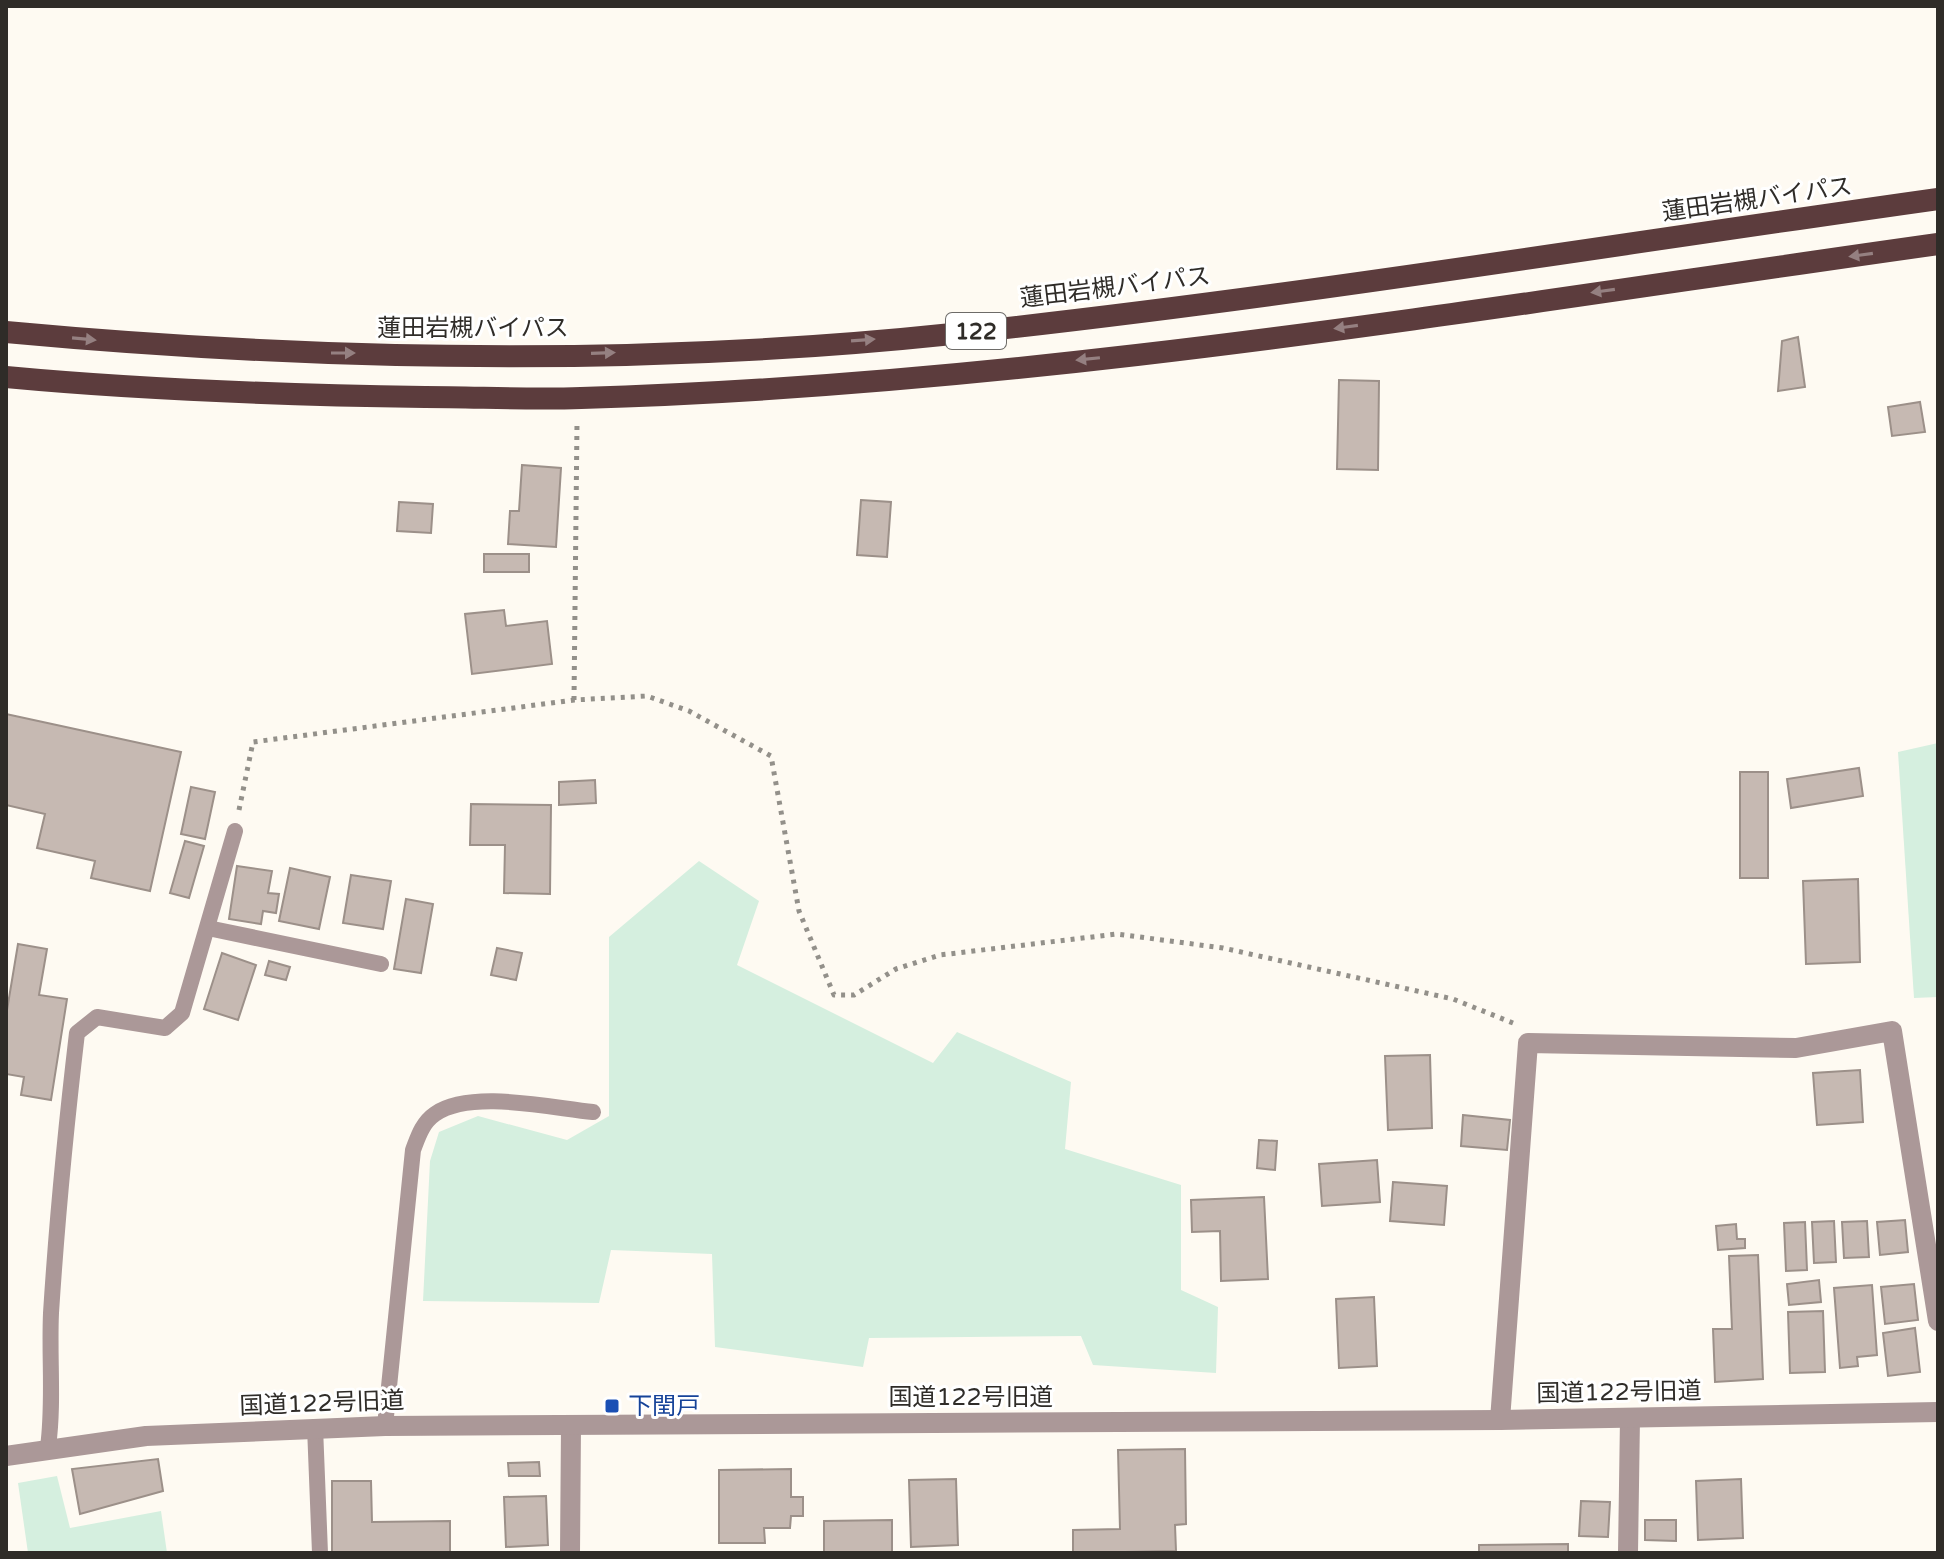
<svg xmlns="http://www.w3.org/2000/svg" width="1944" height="1559" viewBox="0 0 1944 1559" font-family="'Varela Round','Noto Sans JP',sans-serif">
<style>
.green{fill:#d5efdf}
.building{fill:#c6b9b2;stroke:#9c9089;stroke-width:2}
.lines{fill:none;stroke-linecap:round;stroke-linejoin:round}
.path{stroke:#93908a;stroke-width:5;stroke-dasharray:4 6;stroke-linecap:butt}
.service{stroke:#ab9898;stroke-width:16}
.minor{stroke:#ab9898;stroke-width:20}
.tertiary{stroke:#ab9898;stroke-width:20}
.trunk{stroke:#5c3c3d;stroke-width:22}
.oneway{fill:#958081}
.transit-dot{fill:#1a4fb4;stroke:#fff;stroke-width:3}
.labels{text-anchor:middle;stroke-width:6;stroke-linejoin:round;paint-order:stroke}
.shield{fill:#fff;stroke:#6d6b68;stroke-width:2}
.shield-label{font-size:22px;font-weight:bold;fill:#2f2c28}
.street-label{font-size:24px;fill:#2f2c28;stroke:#fff}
.transit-label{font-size:24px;fill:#164399;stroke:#fff;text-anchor:start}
</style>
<rect width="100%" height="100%" fill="#fefaf2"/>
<!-- green -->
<g class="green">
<path d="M 1938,743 L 1938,997 L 1914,998 L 1898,752 Z"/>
<path d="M 699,861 L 759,901 L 737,965 L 933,1063 L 957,1032 L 1071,1082 L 1065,1149 L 1181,1185 L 1181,1290 L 1218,1307 L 1216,1373 L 1093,1365 L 1081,1336 L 869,1338 L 863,1367 L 715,1347 L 712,1254 L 611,1250 L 599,1303 L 423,1301 L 430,1161 L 439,1132 L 478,1116 L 567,1140 L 609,1116 L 609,937 Z"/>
<path d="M 57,1476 L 70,1528 L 161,1511 L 167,1553 L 28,1553 L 18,1483 Z"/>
</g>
<!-- building -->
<g class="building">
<path d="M 1798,337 L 1805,387 L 1778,391 L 1782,341 Z"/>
<path d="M 1339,380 L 1379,381 L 1378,470 L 1337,469 Z"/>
<path d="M 1920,402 L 1925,432 L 1892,436 L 1888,407 Z"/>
<path d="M 522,465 L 561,468 L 556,547 L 508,544 L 510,511 L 519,511 Z"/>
<path d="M 861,500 L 891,502 L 887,557 L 857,555 Z"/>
<path d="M 399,502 L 433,504 L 431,533 L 397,531 Z"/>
<rect x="484" y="554" width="45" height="18"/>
<path d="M 504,610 L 506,626 L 547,621 L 552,664 L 472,674 L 465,614 Z"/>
<path d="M 6,714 L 181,752 L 150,891 L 91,878 L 95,861 L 37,848 L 45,814 L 6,805 Z"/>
<path d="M 1859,768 L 1863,796 L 1791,808 L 1787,779 Z"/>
<rect x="1740" y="772" width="28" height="106"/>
<path d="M 595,780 L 596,803 L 559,805 L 559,782 Z"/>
<path d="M 191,787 L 215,792 L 205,839 L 181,834 Z"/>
<path d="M 471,804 L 551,805 L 550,894 L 504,893 L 505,845 L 470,845 Z"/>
<path d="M 185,841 L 204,846 L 189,898 L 170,893 Z"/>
<path d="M 237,866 L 272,871 L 268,893 L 279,894 L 276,913 L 263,911 L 261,924 L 229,919 Z"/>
<path d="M 290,868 L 330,877 L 319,929 L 279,921 Z"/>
<path d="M 351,875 L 391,881 L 383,929 L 343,923 Z"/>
<path d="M 1858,879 L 1860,962 L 1806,964 L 1803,881 Z"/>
<path d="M 406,899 L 433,904 L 421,973 L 394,969 Z"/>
<path d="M 18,944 L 47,949 L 39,995 L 67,999 L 51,1100 L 21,1095 L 24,1077 L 6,1074 L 6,1016 Z"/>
<path d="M 497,948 L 522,953 L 516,980 L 491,975 Z"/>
<path d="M 222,953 L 256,965 L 238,1020 L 204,1009 Z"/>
<path d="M 269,961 L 290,967 L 286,980 L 265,975 Z"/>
<path d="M 1430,1055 L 1432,1128 L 1388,1130 L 1385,1056 Z"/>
<path d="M 1860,1070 L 1863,1122 L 1817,1125 L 1813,1073 Z"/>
<path d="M 1463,1115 L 1510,1120 L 1507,1150 L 1461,1146 Z"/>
<path d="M 1259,1140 L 1277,1141 L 1275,1170 L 1257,1168 Z"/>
<path d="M 1377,1160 L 1380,1202 L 1322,1206 L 1319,1164 Z"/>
<path d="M 1393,1182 L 1447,1186 L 1444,1225 L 1390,1221 Z"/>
<path d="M 1264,1197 L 1268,1279 L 1221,1281 L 1220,1231 L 1192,1232 L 1191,1200 Z"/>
<path d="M 1905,1220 L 1908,1252 L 1880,1255 L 1877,1222 Z"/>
<path d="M 1834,1221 L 1836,1262 L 1814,1263 L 1812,1222 Z"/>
<path d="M 1867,1221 L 1869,1257 L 1844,1258 L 1842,1222 Z"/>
<path d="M 1805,1222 L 1807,1270 L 1786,1271 L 1784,1223 Z"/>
<path d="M 1736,1224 L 1737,1239 L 1745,1239 L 1745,1248 L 1718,1250 L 1716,1226 Z"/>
<path d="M 1758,1255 L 1763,1379 L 1715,1382 L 1713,1329 L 1732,1329 L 1729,1256 Z"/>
<path d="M 1819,1280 L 1821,1302 L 1789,1305 L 1787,1284 Z"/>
<path d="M 1914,1284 L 1918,1320 L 1885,1324 L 1881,1287 Z"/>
<path d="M 1872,1285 L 1877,1355 L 1857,1357 L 1858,1366 L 1840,1368 L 1834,1288 Z"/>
<path d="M 1374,1297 L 1377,1366 L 1339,1368 L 1336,1299 Z"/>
<path d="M 1823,1311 L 1825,1372 L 1790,1373 L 1788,1312 Z"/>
<path d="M 1915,1328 L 1920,1372 L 1888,1376 L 1883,1333 Z"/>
<path d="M 1185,1449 L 1186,1524 L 1175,1525 L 1176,1551 L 1073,1553 L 1073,1530 L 1120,1529 L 1118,1450 Z"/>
<path d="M 158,1459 L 163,1491 L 80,1514 L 72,1469 Z"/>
<path d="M 539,1462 L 540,1476 L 509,1476 L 508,1463 Z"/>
<path d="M 791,1469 L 791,1497 L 803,1497 L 803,1516 L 791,1516 L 790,1528 L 764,1528 L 765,1543 L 719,1543 L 719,1470 Z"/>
<path d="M 956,1479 L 958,1545 L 911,1547 L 909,1480 Z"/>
<path d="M 1741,1479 L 1743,1538 L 1698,1540 L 1696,1481 Z"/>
<path d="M 332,1481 L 371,1481 L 372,1522 L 450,1521 L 450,1552 L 332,1553 Z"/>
<path d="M 546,1496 L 548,1545 L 506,1547 L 504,1497 Z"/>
<path d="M 1581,1501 L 1610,1502 L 1608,1537 L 1579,1536 Z"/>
<path d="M 892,1520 L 892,1553 L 824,1553 L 824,1521 Z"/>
<path d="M 1645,1520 L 1676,1520 L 1676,1541 L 1645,1540 Z"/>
<path d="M 1568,1544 L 1568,1553 L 1479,1553 L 1479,1545 Z"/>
</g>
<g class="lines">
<!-- path -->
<g class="path">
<path d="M 574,700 L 577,423"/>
<path d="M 239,810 L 253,742 L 574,700 L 647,696 L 689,711 L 771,756 L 799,911 L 834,995 L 854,995 L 896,969 L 940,955 L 1117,934 L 1223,948 L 1453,999 L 1513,1023"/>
</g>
<!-- service -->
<g class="service">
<path d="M 208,928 L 381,964"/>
<path d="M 385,1426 L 413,1150 C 418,1137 422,1123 435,1114 C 471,1089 551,1108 593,1112"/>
<path d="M 315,1427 L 320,1553"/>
<path d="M 48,1447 C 54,1403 49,1358 51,1313 C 57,1219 66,1126 77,1033 L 97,1017 L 165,1028 L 182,1013 L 235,831"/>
</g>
<!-- minor -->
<g class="minor">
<path d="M 1500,1420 L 1528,1043 L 1796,1048 L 1892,1031 L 1938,1321"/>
<path d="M 570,1553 L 571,1426"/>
<path d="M 1628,1553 L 1630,1418"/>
</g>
<!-- tertiary -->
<path class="tertiary" d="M 6,1456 L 146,1436 L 385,1426 L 1500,1420 L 1938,1412"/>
<!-- trunk -->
<g class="trunk">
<path d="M 6,332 C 319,361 639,367 952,334 C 1281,299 1610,245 1938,199"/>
<path d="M 6,377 C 145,390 285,395 425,397 C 477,397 529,400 581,398 C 1036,385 1488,307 1938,244"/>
</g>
</g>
<!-- one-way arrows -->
<defs><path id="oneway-solid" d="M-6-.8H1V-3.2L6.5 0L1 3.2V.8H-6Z" transform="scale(2)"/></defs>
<g class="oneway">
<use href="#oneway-solid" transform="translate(1861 255) rotate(172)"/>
<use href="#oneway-solid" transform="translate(1603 291) rotate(172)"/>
<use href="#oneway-solid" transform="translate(1346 327) rotate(172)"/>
<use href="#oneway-solid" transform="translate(84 339) rotate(5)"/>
<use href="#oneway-solid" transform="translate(863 340) rotate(-4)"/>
<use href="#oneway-solid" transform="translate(343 353)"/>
<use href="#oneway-solid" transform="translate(603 353) rotate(-2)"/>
<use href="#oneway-solid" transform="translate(1088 359) rotate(174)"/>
</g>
<!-- markers -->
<rect class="transit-dot" x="604" y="1398" width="16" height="16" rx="4"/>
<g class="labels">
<!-- shield labels -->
<rect class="shield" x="946" y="313" width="60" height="36" rx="6"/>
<g class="shield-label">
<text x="976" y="339">122</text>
</g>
<!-- street labels -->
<g class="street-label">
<text transform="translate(1757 199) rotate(-8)" y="8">蓮田岩槻バイパス</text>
<text transform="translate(1115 287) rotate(-7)" y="8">蓮田岩槻バイパス</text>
<text x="473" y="336">蓮田岩槻バイパス</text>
<text transform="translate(1619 1392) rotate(-1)" y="8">国道122号旧道</text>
<text x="971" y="1405">国道122号旧道</text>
<text transform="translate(322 1403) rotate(-2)" y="8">国道122号旧道</text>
</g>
<!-- transit labels -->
<g class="transit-label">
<text x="628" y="1414">下閏戸</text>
</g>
</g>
<!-- border -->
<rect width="1944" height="1559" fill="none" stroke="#2f2c28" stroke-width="16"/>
</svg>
